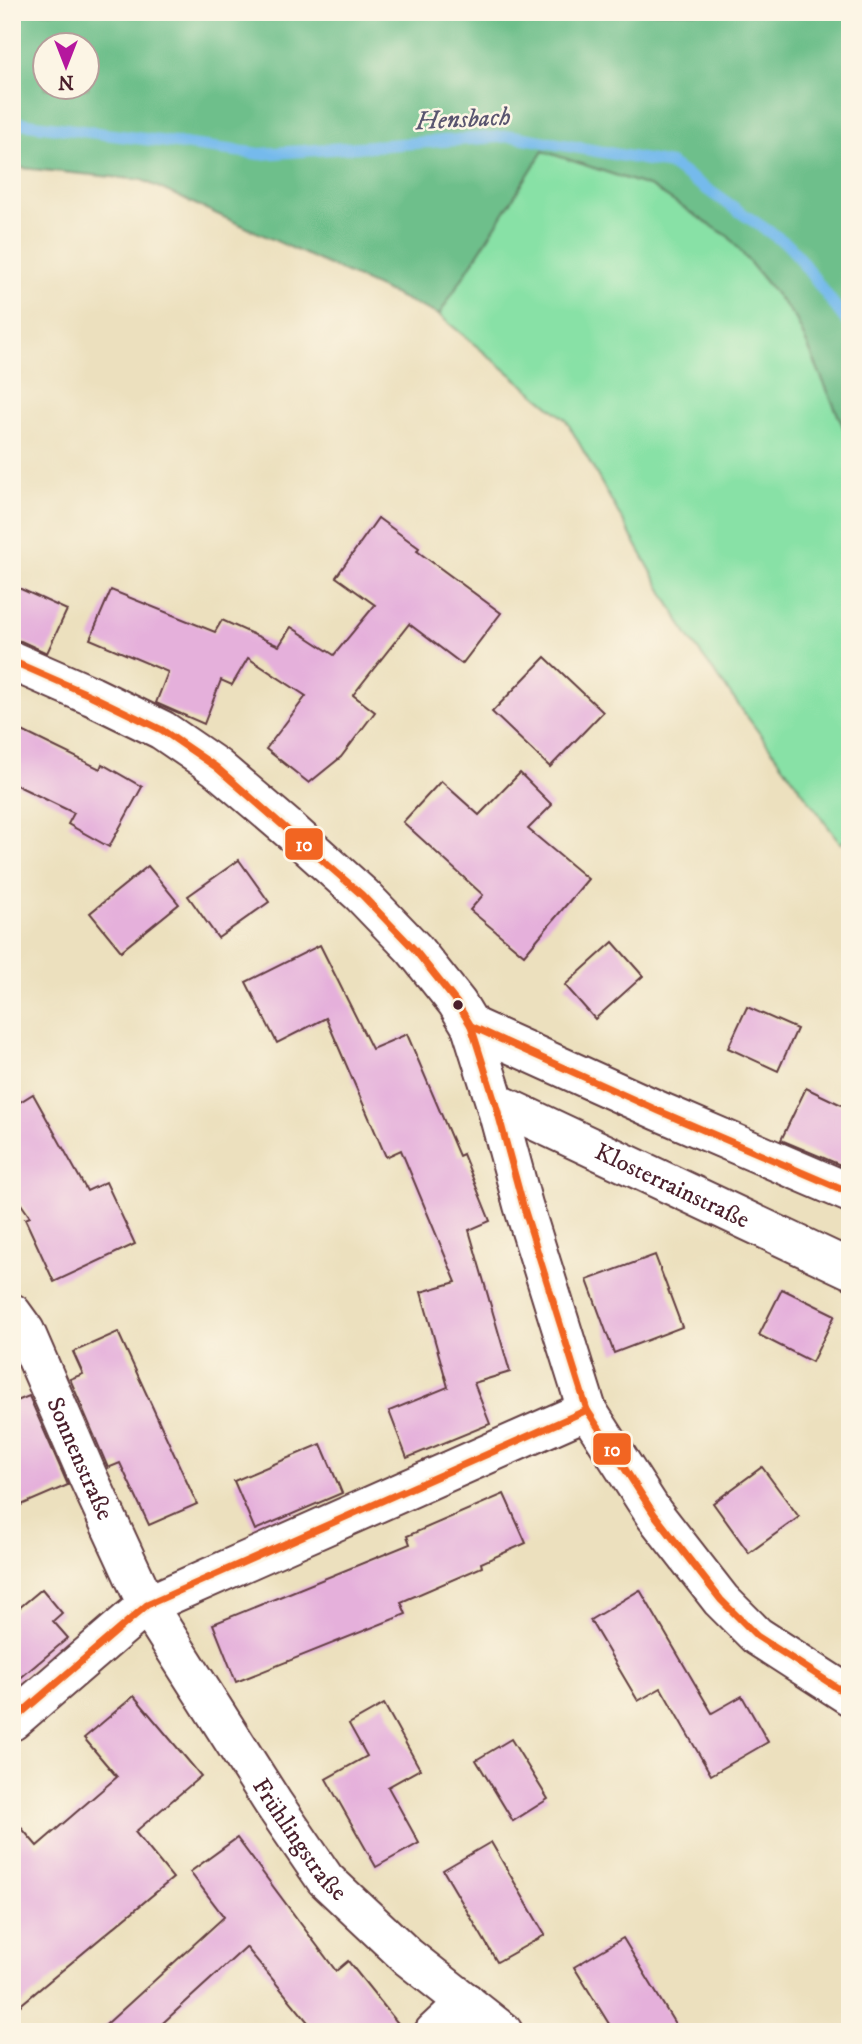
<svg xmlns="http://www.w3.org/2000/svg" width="862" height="2044" viewBox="0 0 862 2044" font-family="'IM FELL DW Pica',serif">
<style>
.green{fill:#88e1a6;stroke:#698068;stroke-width:2}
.forest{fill:#6ebf8b;stroke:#5c6f5b;stroke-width:2;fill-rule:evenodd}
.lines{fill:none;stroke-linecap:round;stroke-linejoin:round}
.stream{stroke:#75baec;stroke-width:12}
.building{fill:#e5b0db}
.street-casing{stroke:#623c41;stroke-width:42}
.street{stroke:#fff;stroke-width:38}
.bus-1-casing{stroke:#fcf5e5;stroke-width:12}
.bus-1{stroke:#f26522;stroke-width:7}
.bus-dot{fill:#4a1f2b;stroke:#fcf5e5;stroke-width:2.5}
.labels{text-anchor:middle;stroke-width:5;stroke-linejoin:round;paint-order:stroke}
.street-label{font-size:24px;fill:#4a1f2b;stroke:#fcf5e5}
.water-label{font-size:26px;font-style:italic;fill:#59556f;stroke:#fcf5e5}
.line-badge{stroke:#fcf5e5;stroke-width:2.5}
.badge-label{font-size:19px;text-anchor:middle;font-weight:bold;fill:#fff}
</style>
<rect width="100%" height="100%" fill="#fcf5e5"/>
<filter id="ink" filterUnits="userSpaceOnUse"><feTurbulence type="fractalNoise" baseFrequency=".0143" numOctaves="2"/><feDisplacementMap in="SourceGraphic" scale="14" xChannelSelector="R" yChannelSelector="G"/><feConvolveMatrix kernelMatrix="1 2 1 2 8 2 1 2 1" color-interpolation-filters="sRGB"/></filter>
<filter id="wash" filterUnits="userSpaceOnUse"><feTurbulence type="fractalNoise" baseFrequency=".00686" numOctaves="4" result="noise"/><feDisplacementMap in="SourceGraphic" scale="28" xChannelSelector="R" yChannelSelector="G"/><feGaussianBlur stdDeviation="1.57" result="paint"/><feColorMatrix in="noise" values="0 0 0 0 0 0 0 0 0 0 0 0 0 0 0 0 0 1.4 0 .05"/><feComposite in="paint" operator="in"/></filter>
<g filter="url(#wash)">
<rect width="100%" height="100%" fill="#ece0be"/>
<!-- green -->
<path class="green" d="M 543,151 L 651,187 L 729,237 L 796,319 L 850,442 L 850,834 L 841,844 L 687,635 L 566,420 L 439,315 Z"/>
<!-- forest -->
<path class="forest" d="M 12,12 L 850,12 L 850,442 L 796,319 L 729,237 L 651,187 L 543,151 L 439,315 L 142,180 L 12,167 ZM 46,46 L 88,46 L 88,88 L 46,88 Z"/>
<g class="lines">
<!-- stream -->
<path class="stream" d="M 12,122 L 260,154 L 513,136 L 670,164 L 790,246 L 850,326"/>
</g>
<g id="blocks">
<!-- building -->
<g class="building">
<path d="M 378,518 L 419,548 L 417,551 L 501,613 L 462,664 L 409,624 L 353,695 L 375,712 L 341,757 L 309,783 L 266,749 L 306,696 L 248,658 L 232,685 L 221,680 L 204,724 L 156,703 L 168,672 L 90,639 L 111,590 L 215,632 L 222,620 L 279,646 L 291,627 L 334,655 L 375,605 L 336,577 Z"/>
<path d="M 12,585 L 67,610 L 47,653 L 21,641 L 12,640 Z"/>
<path d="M 545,657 L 603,712 L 550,767 L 492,712 Z"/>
<path d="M 12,726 L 100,769 L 102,764 L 142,787 L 109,847 L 68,824 L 74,813 L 12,783 Z"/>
<path d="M 520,773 L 552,805 L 528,829 L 588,879 L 524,955 L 470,910 L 483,895 L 403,822 L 441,781 L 479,815 Z"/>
<path d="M 239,860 L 269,902 L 218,938 L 188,896 Z"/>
<path d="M 148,866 L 179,904 L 121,951 L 90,913 Z"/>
<path d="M 613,942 L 643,976 L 595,1019 L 565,985 Z"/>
<path d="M 320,945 L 372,1049 L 407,1034 L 459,1156 L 463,1154 L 490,1221 L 469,1230 L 510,1372 L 474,1383 L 490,1424 L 407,1458 L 389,1411 L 448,1387 L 421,1292 L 456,1282 L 401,1150 L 386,1157 L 326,1018 L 277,1043 L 246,982 Z"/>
<path d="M 747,1007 L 797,1029 L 778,1071 L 728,1048 Z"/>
<path d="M 806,1088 L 850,1109 L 850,1169 L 781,1140 Z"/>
<path d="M 33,1094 L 87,1191 L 106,1182 L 135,1244 L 54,1282 L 25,1219 L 30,1217 L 12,1191 L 12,1107 Z"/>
<path d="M 655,1255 L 682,1327 L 614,1353 L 587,1280 Z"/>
<path d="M 782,1289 L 835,1315 L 812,1362 L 759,1335 Z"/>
<path d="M 118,1332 L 197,1504 L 149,1525 L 120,1463 L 108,1468 L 70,1379 L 83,1374 L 73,1352 Z"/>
<path d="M 29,1396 L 68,1485 L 12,1509 L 12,1403 Z"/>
<path d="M 321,1444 L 342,1493 L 255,1530 L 234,1481 Z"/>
<path d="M 762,1467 L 799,1517 L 749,1553 L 713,1503 Z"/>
<path d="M 504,1494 L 526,1543 L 481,1563 L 482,1567 L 401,1602 L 406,1614 L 236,1682 L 213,1624 L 410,1544 L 407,1536 Z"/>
<path d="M 42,1589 L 62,1613 L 53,1621 L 68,1638 L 12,1685 L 12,1614 Z"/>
<path d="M 640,1590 L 712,1713 L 742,1696 L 768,1742 L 711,1775 L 661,1688 L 638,1701 L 590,1620 Z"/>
<path d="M 134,1696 L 201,1776 L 135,1832 L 173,1878 L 12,2012 L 12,1817 L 37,1846 L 117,1777 L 84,1738 Z"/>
<path d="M 384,1704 L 420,1769 L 388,1787 L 419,1843 L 376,1867 L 326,1779 L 367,1756 L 349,1724 Z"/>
<path d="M 511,1739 L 548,1799 L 513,1821 L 476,1760 Z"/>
<path d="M 237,1838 L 336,1971 L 348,1961 L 405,2032 L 316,2032 L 246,1947 L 153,2032 L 98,2032 L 224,1917 L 190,1872 Z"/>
<path d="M 491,1842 L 545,1935 L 497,1962 L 443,1870 Z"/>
<path d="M 623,1938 L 649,1981 L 680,2032 L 614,2032 L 574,1967 Z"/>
</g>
</g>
</g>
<g filter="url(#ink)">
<use href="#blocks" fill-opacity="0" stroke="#623c41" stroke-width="2"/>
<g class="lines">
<defs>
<g id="street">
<path d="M 12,661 L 92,696 L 162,730 L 216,767 L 291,831 L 362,895 L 414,949 L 457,1003 L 471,1026 L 495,1102 L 523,1205 L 587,1410 L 654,1514 L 721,1600 L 757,1636 L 850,1696"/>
<path d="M 471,1026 L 659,1111 L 850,1193"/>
<path id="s1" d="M 495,1102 L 850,1269"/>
<path id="s2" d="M 12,1313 L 25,1331 L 88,1477 L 147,1605 L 273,1803 L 325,1879 L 408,1957 L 503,2032"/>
<path d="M 12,1721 L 147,1605 L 587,1410"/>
<path d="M 434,2032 L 466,2002"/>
</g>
</defs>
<!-- street casing -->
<use href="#street" class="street-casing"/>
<!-- street -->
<use href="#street" class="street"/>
<defs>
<g id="bus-1">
<path d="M 12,661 L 92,696 L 162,730 L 216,767 L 362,895 L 414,949 L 457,1003 L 471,1026 L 495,1102 L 523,1205 L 587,1410 L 654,1514 L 721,1600 L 757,1636 L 850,1696"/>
<path d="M 471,1026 L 659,1111 L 850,1193"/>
<path d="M 12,1721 L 147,1605 L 587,1410"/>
</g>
</defs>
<!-- bus-1 casing -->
<use href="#bus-1" class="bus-1-casing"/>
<!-- bus-1 -->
<use href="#bus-1" class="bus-1"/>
</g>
</g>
<!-- markers -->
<circle class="bus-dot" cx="458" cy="1005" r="6"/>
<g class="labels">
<!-- street labels -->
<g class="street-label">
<text dy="8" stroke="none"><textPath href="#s1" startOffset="196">Klosterrainstraße</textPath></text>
<text dy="8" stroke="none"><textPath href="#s2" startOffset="161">Sonnenstraße</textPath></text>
<text dy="8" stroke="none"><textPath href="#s2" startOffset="602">Frühlingstraße</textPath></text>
</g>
<!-- water labels -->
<g class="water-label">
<text transform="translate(463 118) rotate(-3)" y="9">Hensbach</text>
</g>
</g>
<g class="line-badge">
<rect x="284" y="827" width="40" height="34" rx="7" fill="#f26522"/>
<rect x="592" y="1432" width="40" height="34" rx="7" fill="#f26522"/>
</g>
<g class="badge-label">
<text x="304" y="851">10</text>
<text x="612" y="1456">10</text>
</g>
<!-- margin -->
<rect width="862" height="2044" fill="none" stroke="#fcf5e5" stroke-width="42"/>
<!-- north arrow -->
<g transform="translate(66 66) rotate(180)"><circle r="33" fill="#fcf5e5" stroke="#b59f9b" stroke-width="2"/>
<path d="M0-5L12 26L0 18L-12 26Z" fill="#b5179e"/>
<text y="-10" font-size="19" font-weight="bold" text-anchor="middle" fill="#4a1f2b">N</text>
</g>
</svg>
